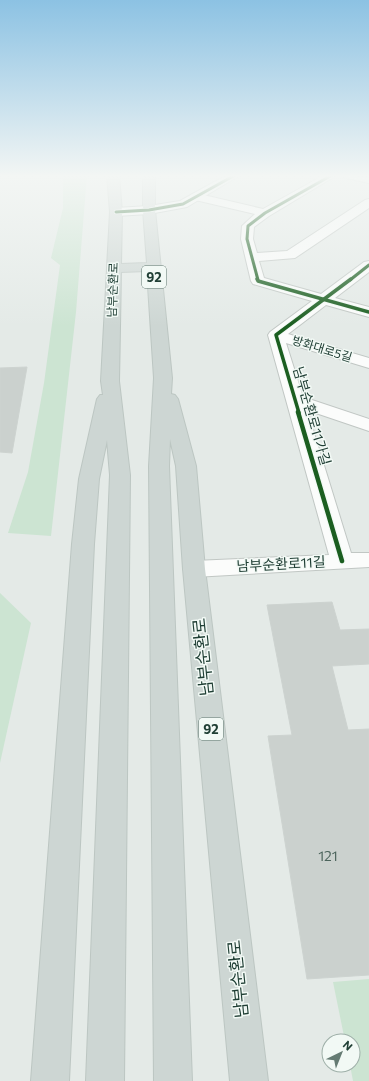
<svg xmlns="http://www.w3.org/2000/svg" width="369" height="1081" viewBox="0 0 369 1081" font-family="Commissioner,'Noto Sans KR',sans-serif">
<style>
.green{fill:#cce4d2}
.building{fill:#cbd1ce;stroke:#cdd3d0}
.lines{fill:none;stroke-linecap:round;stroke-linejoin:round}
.street-casing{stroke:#c1c7c4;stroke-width:2}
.secondary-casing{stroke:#bfc8c4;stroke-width:2}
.primary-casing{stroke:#bcc6c2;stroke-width:2}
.street{fill:#fbfcfb;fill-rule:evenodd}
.secondary{fill:#fbfcfb;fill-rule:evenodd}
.primary{fill:#cdd6d3;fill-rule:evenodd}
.cycleway-far2-casing{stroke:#f2f9f5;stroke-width:4.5}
.cycleway-far1-casing{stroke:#f2f9f5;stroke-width:5.5}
.cycleway-casing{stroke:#f2f9f5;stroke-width:7}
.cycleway-far2{stroke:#1b5e20;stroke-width:3}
.cycleway-far1{stroke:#1b5e20;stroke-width:3.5}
.cycleway{stroke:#1b5e20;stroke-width:4.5}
.labels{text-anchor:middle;stroke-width:3;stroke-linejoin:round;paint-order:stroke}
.far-street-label{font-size:12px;fill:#203f35;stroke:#f2f9f5}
.shield{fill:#f2f9f5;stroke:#5f776f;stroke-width:1}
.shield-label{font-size:13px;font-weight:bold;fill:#203f35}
.street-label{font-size:14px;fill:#203f35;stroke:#f2f9f5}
.near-number-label{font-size:14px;fill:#4c645c}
.near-street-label{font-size:17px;fill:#203f35;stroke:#f2f9f5}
</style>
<rect width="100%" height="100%" fill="#e4eae7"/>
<!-- green -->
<g class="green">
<path d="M 63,175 L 87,175 L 76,312 L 51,536 L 8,533 L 28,472 L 44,383 L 60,265 L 51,258 L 63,208 Z"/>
<path d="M 0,593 L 31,623 L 0,763 Z"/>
<path d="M 369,979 L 369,1081 L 353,1081 L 350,1065 L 353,1065 L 353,1041 L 345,1041 L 333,982 Z"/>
</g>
<!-- building -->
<g class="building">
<path d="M 27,367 L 12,453 L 0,452 L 0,368 Z"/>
<path d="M 332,602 L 340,630 L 369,629 L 369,664 L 332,666 L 348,730 L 369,729 L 369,975 L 307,979 L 268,736 L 292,735 L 267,605 Z"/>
</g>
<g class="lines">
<defs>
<path id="street" d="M 324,175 L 337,175 L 269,216 L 254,227 L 253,239 L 257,253 L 287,251 L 365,200 L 369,199 L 369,208 L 295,258 L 259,261 L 264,278 L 321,294 L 364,262 L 369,261 L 369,272 L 335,298 L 369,307 L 369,317 L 326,305 L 288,334 L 369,358 L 369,368 L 286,343 L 303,397 L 369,419 L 369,431 L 307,410 L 351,553 L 369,553 L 369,567 L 194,577 L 186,574 L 183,569 L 186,564 L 194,561 L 329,555 L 268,335 L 270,332 L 312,301 L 253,284 L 251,281 L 241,239 L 242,226 L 255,214 L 191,199 L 189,197 L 191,195 L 195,193 L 263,209 Z"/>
<g id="secondary">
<path d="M 227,175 L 240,175 L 187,207 L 149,214 L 116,216 L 112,215 L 110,212 L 112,209 L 116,208 L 149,206 L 180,201 Z"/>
<path d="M 341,175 L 369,177 L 369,183 L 342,177 Z"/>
</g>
<path id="primary" d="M 107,175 L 119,175 L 122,212 L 121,264 L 147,263 L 143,210 L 143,175 L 155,175 L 155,210 L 172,378 L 171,394 L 175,395 L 178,399 L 196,466 L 205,569 L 268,1081 L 230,1081 L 183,569 L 176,466 L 170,439 L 169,466 L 192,1081 L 154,1081 L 149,466 L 154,378 L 147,271 L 121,272 L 119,381 L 130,475 L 124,1081 L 86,1081 L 110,475 L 107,440 L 99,479 L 94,544 L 69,1081 L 31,1081 L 72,544 L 79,479 L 97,399 L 100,395 L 103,395 L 101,381 L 110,212 Z"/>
</defs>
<!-- street casing -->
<use href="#street" class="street-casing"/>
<!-- secondary casing -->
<use href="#secondary" class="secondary-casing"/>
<!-- primary casing -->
<use href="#primary" class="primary-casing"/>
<!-- street -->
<use href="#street" class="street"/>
<!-- secondary -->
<use href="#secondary" class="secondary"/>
<!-- primary -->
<use href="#primary" class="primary"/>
<defs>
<g id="cycleway-far2">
<path d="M 116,212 L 149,210 L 183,204 L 235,175"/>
<path d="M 258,280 L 247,239 L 248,226 L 265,213 L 332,175"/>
<path d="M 350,280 L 369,265"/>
</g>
<g id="cycleway-far1">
<path d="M 257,279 L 258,281 L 369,312"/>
<path d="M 299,413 L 276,335 L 351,279"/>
</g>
<path id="cycleway" d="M 298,412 L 342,561"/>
</defs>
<!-- cycleway-far2 casing -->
<use href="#cycleway-far2" class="cycleway-far2-casing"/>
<!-- cycleway-far1 casing -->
<use href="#cycleway-far1" class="cycleway-far1-casing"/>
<!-- cycleway casing -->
<use href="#cycleway" class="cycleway-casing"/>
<!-- cycleway-far2 -->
<use href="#cycleway-far2" class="cycleway-far2"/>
<!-- cycleway-far1 -->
<use href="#cycleway-far1" class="cycleway-far1"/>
<!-- cycleway -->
<use href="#cycleway" class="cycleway"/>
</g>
<!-- sky -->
<linearGradient id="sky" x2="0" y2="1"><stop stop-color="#8cc2e3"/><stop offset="0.54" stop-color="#f3f6f4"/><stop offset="1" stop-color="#f3f6f4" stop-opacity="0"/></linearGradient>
<rect width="369" height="326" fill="url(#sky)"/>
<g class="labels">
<!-- far-street labels -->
<g class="far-street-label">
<text transform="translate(113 290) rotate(-88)" y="4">남부순환로</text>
<text transform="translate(322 349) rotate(17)" y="4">방화대로5길</text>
</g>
<!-- shield labels -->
<g class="shield">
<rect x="142" y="266" width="24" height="22" rx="3"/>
<rect x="199" y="718" width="24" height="22" rx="3"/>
</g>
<g class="shield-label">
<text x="154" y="282">92</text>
<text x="211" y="734">92</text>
</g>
<!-- street labels -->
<g class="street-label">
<text transform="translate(312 416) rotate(74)" y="5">남부순환로11가길</text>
<text transform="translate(281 564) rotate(-3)" y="5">남부순환로11길</text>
</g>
<!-- near-number labels -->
<g class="near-number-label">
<text x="328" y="861">121</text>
</g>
<!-- near-street labels -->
<g class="near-street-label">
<text transform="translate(203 657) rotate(-96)" y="6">남부순환로</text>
<text transform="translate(238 979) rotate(-96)" y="6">남부순환로</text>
</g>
</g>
<!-- north arrow -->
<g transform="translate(341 1053) rotate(43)"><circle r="19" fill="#f2f9f5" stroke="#9eafa8"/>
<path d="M0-3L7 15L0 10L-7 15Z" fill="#657b73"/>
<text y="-6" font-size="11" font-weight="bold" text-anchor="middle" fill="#203f35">N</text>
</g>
</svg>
